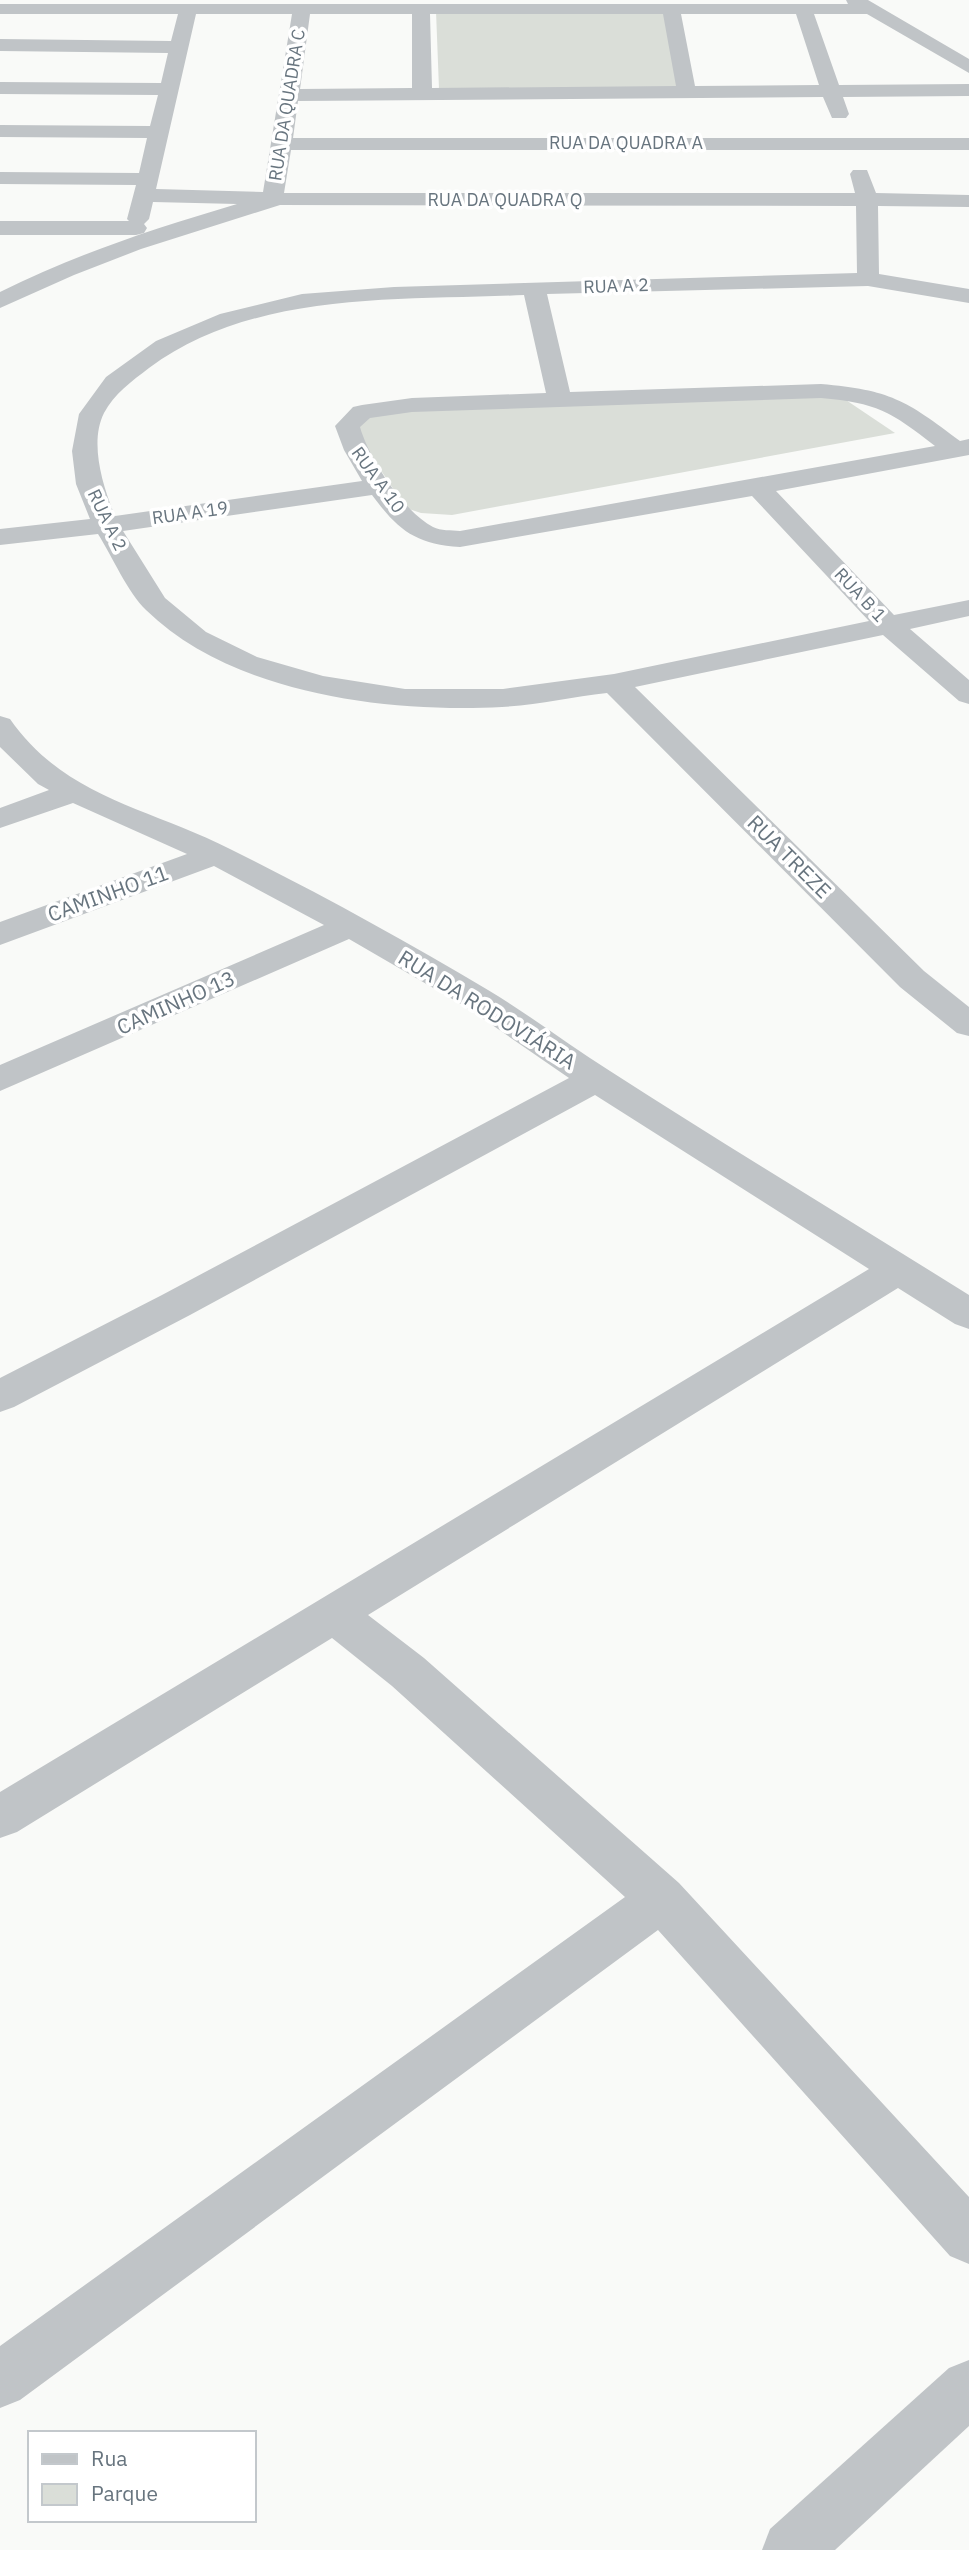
<svg xmlns="http://www.w3.org/2000/svg" width="969" height="2550" viewBox="0 0 969 2550" font-family="'IBM Plex Sans',sans-serif">
<style>
.green{fill:#daded8}
.lines{fill:none;stroke-linecap:round;stroke-linejoin:round}
.minor{fill:#c0c4c7;fill-rule:evenodd}
.labels{text-anchor:middle;stroke-width:7;stroke-linejoin:round;paint-order:stroke}
.far-street-label{font-size:18px;fill:#68757f;stroke:#fff}
.street-label{font-size:21px;fill:#68757f;stroke:#fff}
</style>
<rect width="100%" height="100%" fill="#f9faf8"/>
<!-- green -->
<g class="green">
<path d="M 663,10 L 678,89 L 439,89 L 436,11 Z"/>
<path d="M 837,394 L 895,433 L 452,515 L 421,513 L 406,508 L 352,427 L 377,409 Z"/>
</g>
<g class="lines">
<!-- minor -->
<g class="minor">
<path d="M 846,0 L 868,0 L 969,59 L 969,73 L 867,14 L 814,14 L 839,85 L 969,84 L 969,96 L 843,97 L 849,114 L 846,118 L 832,118 L 823,97 L 298,101 L 293,138 L 969,138 L 969,150 L 291,150 L 284,193 L 855,193 L 850,174 L 853,170 L 867,170 L 876,193 L 969,195 L 969,207 L 878,206 L 879,274 L 969,289 L 969,303 L 868,286 L 547,294 L 570,392 L 821,384 C 890,390 906,400 960,441 L 969,439 L 969,455 L 776,491 L 894,615 L 969,600 L 969,616 L 910,629 L 969,680 L 969,704 L 959,701 L 883,635 L 635,687 L 924,971 L 969,1007 L 969,1036 L 957,1033 L 900,987 L 607,693 C 572,697 537,705 502,707 C 386,713 232,694 146,610 C 128,593 112,556 98,534 L 0,545 L 0,529 L 90,519 L 76,484 L 72,451 L 79,414 L 106,377 L 156,341 L 220,314 L 302,294 L 394,287 L 857,273 L 856,206 L 280,205 L 141,249 L 74,275 L 0,308 L 0,292 C 76,254 156,228 237,204 L 153,202 L 149,219 L 144,224 L 147,228 L 144,233 L 136,235 L 0,235 L 0,221 L 129,221 L 127,219 L 136,185 L 0,184 L 0,172 L 139,173 L 147,138 L 0,137 L 0,125 L 150,126 L 158,95 L 0,94 L 0,82 L 161,83 L 168,53 L 0,51 L 0,39 L 171,41 L 178,14 L 0,14 L 0,4 L 848,4 ZM 196,14 L 292,14 L 263,192 L 156,189 ZM 310,14 L 412,14 L 412,88 L 300,89 ZM 430,14 L 663,14 L 676,86 L 432,88 ZM 681,14 L 796,14 L 819,85 L 695,86 ZM 524,295 L 546,393 L 412,398 L 362,405 L 353,407 L 335,426 L 344,450 L 362,481 L 115,516 C 103,487 89,443 104,413 C 114,394 132,381 149,368 C 254,290 400,301 524,295 ZM 821,398 C 877,403 890,411 935,446 L 460,531 C 451,530 441,531 433,527 C 404,512 369,459 360,427 L 370,418 L 412,412 ZM 372,495 C 398,530 415,544 460,547 L 752,496 L 869,621 L 614,674 L 503,689 L 405,689 L 323,676 L 257,657 L 206,632 L 165,598 L 123,531 Z"/>
<path d="M 0,716 L 10,719 C 65,798 150,808 230,849 C 317,892 404,940 488,990 C 530,1015 568,1045 610,1071 C 728,1147 849,1220 969,1295 L 969,1329 L 955,1324 L 898,1288 L 368,1615 L 424,1658 L 679,1883 L 969,2197 L 969,2264 L 950,2256 L 658,1930 L 20,2400 L 0,2408 L 0,2346 L 625,1897 L 392,1686 L 332,1638 L 17,1832 L 0,1838 L 0,1792 L 869,1269 L 595,1095 L 190,1315 L 14,1407 L 0,1412 L 0,1378 L 162,1295 L 569,1078 L 466,1007 L 349,939 L 0,1091 L 0,1065 L 324,925 L 214,866 L 0,945 L 0,922 L 187,854 L 73,803 L 0,828 L 0,808 L 49,790 L 38,784 L 0,747 Z"/>
<path d="M 969,2360 L 969,2426 L 835,2550 L 762,2550 L 770,2529 L 949,2368 Z"/>
</g>
</g>
<g class="labels">
<!-- far-street labels -->
<g class="far-street-label">
<text transform="translate(287 105) rotate(-81)" y="6">RUA DA QUADRA C</text>
<text x="626" y="149">RUA DA QUADRA A</text>
<text x="505" y="206">RUA DA QUADRA Q</text>
<text transform="translate(616 286) rotate(-2)" y="6">RUA A 2</text>
<text transform="translate(378 480) rotate(54)" y="6">RUA A 10</text>
<text transform="translate(190 513) rotate(-8)" y="6">RUA A 19</text>
<text transform="translate(107 520) rotate(64)" y="6">RUA A 2</text>
<text transform="translate(860 595) rotate(47)" y="6">RUA B 1</text>
</g>
<!-- street labels -->
<g class="street-label">
<text transform="translate(789 857) rotate(45)" y="7">RUA TREZE</text>
<text transform="translate(108 894) rotate(-20)" y="7">CAMINHO 11</text>
<text transform="translate(176 1003) rotate(-24)" y="7">CAMINHO 13</text>
<text transform="translate(487 1010) rotate(32)" y="7">RUA DA RODOVIÁRIA</text>
</g>
</g>
<!-- legend -->
<rect x="28" y="2431" width="228" height="91" fill="#ffffff" stroke="#c3c8cc" stroke-width="2"/>
<rect x="42" y="2454" width="35" height="10" fill="#c0c4c7" stroke="#c3c8cc" stroke-width="2"/>
<text x="91" y="2466" font-size="21" fill="#68757f">Rua</text>
<rect x="42" y="2484" width="35" height="21" fill="#daded8" stroke="#c3c8cc" stroke-width="2"/>
<text x="91" y="2501" font-size="21" fill="#68757f">Parque</text>
</svg>
